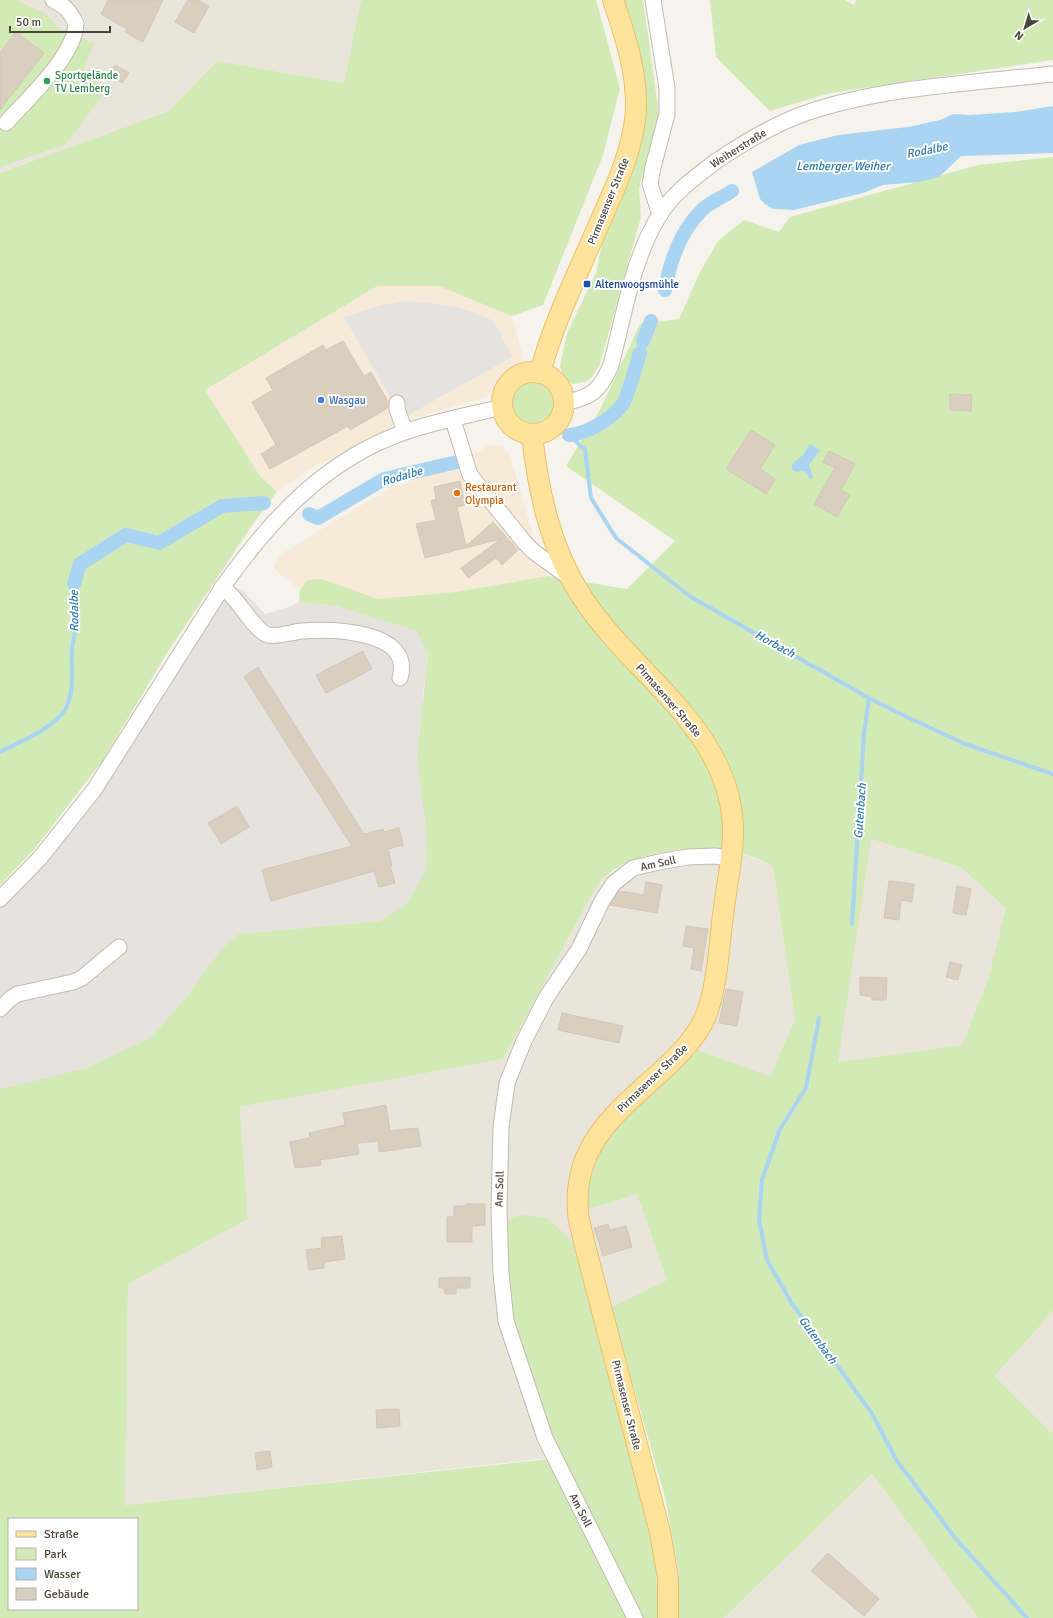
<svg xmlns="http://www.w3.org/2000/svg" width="1053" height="1618" viewBox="0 0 1053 1618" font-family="Signika,sans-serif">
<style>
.residential{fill:#eae5da}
.commercial{fill:#f7ead8}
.industrial{fill:#e6e2dd}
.green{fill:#d2eab5;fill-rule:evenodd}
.parking{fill:#e5e3e0}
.water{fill:#a9d4f2}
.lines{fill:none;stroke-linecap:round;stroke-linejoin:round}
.stream{stroke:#a9d4f2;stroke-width:4}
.canal{stroke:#a9d4f2;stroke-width:14}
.building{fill:#d8cfc1;stroke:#d3c7b4}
.minor-casing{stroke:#c2bbae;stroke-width:17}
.major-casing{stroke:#e6c16a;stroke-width:22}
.minor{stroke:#fff;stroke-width:15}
.major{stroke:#ffe39c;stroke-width:20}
.leisure-dot{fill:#2e9e5b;stroke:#fff;stroke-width:1.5}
.transit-dot{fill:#1a4fb4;stroke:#fff;stroke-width:1.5}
.shop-dot{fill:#3f7fe0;stroke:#fff;stroke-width:1.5}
.food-dot{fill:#e8710a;stroke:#fff;stroke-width:1.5}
.labels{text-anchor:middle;stroke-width:4;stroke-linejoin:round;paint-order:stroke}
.leisure-label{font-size:11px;fill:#27864d;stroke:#fff;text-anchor:start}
.street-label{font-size:11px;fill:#4b4439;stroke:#fff}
.transit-label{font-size:11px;fill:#164399;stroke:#fff;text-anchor:start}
.shop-label{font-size:11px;fill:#366cbe;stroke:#fff;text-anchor:start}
.food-label{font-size:11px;fill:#c56008;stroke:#fff;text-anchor:start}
.water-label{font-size:12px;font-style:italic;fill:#2e7ab2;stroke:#fff}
</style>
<rect width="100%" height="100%" fill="#f6f3ec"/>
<!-- residential -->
<g class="residential">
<path d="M 0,0 L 361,0 L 344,83 L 217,61 L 169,111 L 0,173 Z"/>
<path d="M 871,839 L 960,867 L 1006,908 L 988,979 L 962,1045 L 837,1062 Z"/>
<path d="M 705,848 L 739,852 L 773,866 L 795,1020 L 770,1076 L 694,1050 L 637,1194 L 667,1280 L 611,1307 L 558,1457 L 125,1505 L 128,1284 L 248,1219 L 240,1107 L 503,1059 L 592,894 L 607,875 L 627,864 L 662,851 Z"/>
<path d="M 1053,1311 L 1053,1434 L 995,1376 Z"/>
<path d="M 872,1474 L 978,1618 L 724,1618 Z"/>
</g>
<!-- commercial -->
<g class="commercial">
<path d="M 376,286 L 439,286 L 512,316 L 524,360 L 486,397 L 415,418 L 314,467 L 277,492 L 260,476 L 205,390 Z"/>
<path d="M 489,445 L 502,445 L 511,458 L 536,546 L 548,576 L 455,592 L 378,599 L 322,579 L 308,580 L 300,590 L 274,569 L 278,556 L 346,514 L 390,489 L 457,465 Z"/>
</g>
<!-- industrial -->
<path class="industrial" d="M 224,585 L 243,590 L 265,614 L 289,607 L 299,602 L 336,606 L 416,631 L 428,653 L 423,694 L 427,868 L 407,905 L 380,921 L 238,934 L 218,953 L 188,995 L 152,1037 L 86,1068 L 0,1089 L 0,899 L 40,858 Z"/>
<!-- green -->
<g class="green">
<path d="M 0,0 L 15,0 L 45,13 L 59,29 L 94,43 L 82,75 L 108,88 L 66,144 L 0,167 Z"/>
<path d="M 361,0 L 596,0 L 620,88 L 603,155 L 543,305 L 512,316 L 439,286 L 377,286 L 205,390 L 260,476 L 277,492 L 255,521 L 167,653 L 103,760 L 33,851 L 0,885 L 0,173 L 169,111 L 217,61 L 344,83 Z"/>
<path d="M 622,0 L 643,0 L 659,114 L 639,188 L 641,217 L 600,364 L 591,378 L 585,382 L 573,384 L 564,378 L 560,366 L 567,333 L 596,273 L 602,243 L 632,159 Z"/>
<path d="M 710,0 L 845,0 L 854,5 L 856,0 L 1053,0 L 1053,60 L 830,93 L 770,111 L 716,57 Z"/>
<path d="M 1053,157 L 1053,1311 L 995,1376 L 1053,1434 L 1053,1618 L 978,1618 L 872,1474 L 724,1618 L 677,1618 L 679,1574 L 665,1497 L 611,1307 L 667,1280 L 637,1194 L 586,1210 L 588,1173 L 598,1147 L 633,1108 L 694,1049 L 770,1076 L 795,1020 L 773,866 C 762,861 750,855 739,852 C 704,843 635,850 607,875 C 601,880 597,888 592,894 L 503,1059 L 240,1107 L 248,1219 L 128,1284 L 125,1505 L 541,1460 L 558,1457 L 510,1319 L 507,1225 L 511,1218 L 522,1215 L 548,1218 L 578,1247 L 645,1513 L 656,1568 L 658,1618 L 0,1618 L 0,1089 L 86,1068 L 152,1037 L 188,995 L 218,953 L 238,934 L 380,921 L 407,904 L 427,868 L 426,826 L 417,759 L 428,653 L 416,631 L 336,606 L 299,602 L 300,590 L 308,580 L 322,579 L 378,599 L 455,592 L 548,576 L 627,589 L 675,541 L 566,466 L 601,408 L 640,324 L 679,319 L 699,274 L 718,241 L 744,220 L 779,232 L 790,217 L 978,165 ZM 871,839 L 960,867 L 1006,908 L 988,979 L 962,1045 L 838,1062 ZM 9,1519 L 137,1519 L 137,1609 L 9,1609 Z"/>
<circle cx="532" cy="404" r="23"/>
</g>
<!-- parking -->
<path class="parking" d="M 405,301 L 436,304 L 455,307 L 473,312 L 494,321 L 512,357 L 405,417 L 397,409 L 344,317 L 379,306 Z"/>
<!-- water -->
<g class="water">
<path d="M 1053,106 L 1053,153 L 961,156 L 939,177 L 918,182 L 883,185 L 863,193 L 794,210 L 773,209 L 765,204 L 760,199 L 752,172 L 799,145 L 838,135 L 908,127 L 940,120 L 953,114 L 969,115 L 1016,112 Z"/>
<path d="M 810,444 L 820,450 L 809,465 L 813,477 L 810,479 L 804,471 L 797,472 L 792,470 L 792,464 L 803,455 Z"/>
</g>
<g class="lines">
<!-- stream -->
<g class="stream">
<path d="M 569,435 L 585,450 L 591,498 L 616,538 L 691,597 L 869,698 L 905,716 L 965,744 L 1053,774"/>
<path d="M 0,752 C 19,742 43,733 58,718 C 78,699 70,673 72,649 C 73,640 76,632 76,624 C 76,611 74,597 74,584"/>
<path d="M 852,924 L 864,734 L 869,698"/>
<path d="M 819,1018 L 806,1088 L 780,1129 L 762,1180 L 759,1220 L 767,1260 L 791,1302 L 871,1412 L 897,1461 L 956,1539 L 1027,1618"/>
</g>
<!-- canal -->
<g class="canal">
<path d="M 665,290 C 670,261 680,231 703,209 C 711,202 723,197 732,191"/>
<path d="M 643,341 L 651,321"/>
<path d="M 569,435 C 586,434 612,419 622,405 C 628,397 636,364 640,353"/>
<path d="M 309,514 L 318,518 L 384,479 L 457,462"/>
<path d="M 74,584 L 80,564 L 126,535 L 159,543 L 222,506 L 264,503"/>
</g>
</g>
<!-- building -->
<g class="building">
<path d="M 108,0 L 163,0 L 143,42 L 125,32 L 127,29 L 101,14 Z"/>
<path d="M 188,0 L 198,0 L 209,6 L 194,33 L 175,22 Z"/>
<path d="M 16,32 L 44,53 L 0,110 L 0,53 Z"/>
<path d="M 115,65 L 129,73 L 122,83 L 109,75 Z"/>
<path d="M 343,341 L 364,376 L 371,372 L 388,402 L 388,408 L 350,430 L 348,426 L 270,469 L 261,454 L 276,445 L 252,402 L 273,390 L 266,378 L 323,345 L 326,350 Z"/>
<path d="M 950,394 L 972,395 L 971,411 L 950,410 Z"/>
<path d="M 751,430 L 775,445 L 760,469 L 775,479 L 766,494 L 726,469 Z"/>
<path d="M 829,451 L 855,464 L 841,490 L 850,495 L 837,517 L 814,504 L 835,468 L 823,462 Z"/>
<path d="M 460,481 L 465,505 L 457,507 L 466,546 L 493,522 L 518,550 L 502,565 L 496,558 L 468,578 L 461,568 L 501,539 L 425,558 L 416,524 L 436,520 L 431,501 L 436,499 L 434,487 Z"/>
<path d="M 363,651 L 372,669 L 326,693 L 316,675 Z"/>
<path d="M 258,667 L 364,834 L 383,829 L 384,832 L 399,828 L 403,845 L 388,849 L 392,866 L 390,866 L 395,883 L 379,887 L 374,871 L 271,901 L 262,870 L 352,846 L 244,677 Z"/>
<path d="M 237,806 L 249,827 L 221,844 L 208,823 Z"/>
<path d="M 889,881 L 914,884 L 912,902 L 901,900 L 899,920 L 884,918 Z"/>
<path d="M 646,882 L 662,885 L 657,913 L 610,905 L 619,891 L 644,895 Z"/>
<path d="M 957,886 L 971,889 L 966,915 L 953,913 Z"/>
<path d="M 686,926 L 708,929 L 701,971 L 691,969 L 694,948 L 683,946 Z"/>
<path d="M 950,962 L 962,965 L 958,980 L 946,977 Z"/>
<path d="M 860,977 L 887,978 L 886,1000 L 872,1000 L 872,997 L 860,995 Z"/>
<path d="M 726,989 L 743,992 L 737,1026 L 719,1023 Z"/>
<path d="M 562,1013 L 623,1026 L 619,1043 L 558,1030 Z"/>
<path d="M 386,1105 L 390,1131 L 418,1128 L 421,1146 L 379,1152 L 378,1141 L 357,1143 L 359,1154 L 320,1160 L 321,1165 L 295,1168 L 290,1142 L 310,1138 L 309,1133 L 345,1125 L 343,1113 Z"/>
<path d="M 466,1204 L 485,1204 L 485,1225 L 472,1226 L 472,1242 L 447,1242 L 447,1217 L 454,1217 L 454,1206 L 465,1206 Z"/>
<path d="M 608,1224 L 610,1230 L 626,1226 L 632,1247 L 603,1256 L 594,1228 Z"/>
<path d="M 342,1236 L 345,1259 L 324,1262 L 324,1268 L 309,1270 L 306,1250 L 322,1248 L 321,1238 Z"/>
<path d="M 470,1277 L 470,1288 L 456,1288 L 456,1294 L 445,1294 L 444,1288 L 439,1288 L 439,1278 Z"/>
<path d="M 399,1409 L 400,1426 L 377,1428 L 376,1410 Z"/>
<path d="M 270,1451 L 272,1467 L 257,1470 L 255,1453 Z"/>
<path d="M 828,1553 L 879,1599 L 864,1616 L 811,1571 Z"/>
</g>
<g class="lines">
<defs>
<g id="minor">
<path d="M 653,0 L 667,88 L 667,114 L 653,167 L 650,184 L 660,215"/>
<path d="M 6,123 C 28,98 74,57 76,24 C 70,11 65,6 53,0"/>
<path d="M 564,402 C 591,399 601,389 611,365 C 624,316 632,260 659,216 C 672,194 695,177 715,162 C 743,143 774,124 806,113 C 881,87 973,83 1053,74"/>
<path d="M 397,403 L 397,409 L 405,432"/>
<path d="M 453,420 L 470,475 L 525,543 L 534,552 L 570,578"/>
<path d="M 222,587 C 238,597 253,630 268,635 C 278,637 292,632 302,631 C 332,629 414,630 400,678"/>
<path d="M 0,899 L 40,858 L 94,790 L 224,585 C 271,519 326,459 405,432 C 436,421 470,415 502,407"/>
<path d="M 0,1009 L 11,998 L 18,994 L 73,982 L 82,978 L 119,947"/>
<path d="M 635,1618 L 545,1438 L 506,1321 L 501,1273 L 499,1209 L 501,1127 L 507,1083 L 524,1041 L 546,998 L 579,949 L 602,901 L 613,884 L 633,868 L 659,862 L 687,857 L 715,856 L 730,858"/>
</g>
<g id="major">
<circle cx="533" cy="403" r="31"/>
<path d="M 540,373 C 554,321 578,273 599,224 C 615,188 634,149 636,109 C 637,71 625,35 613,0"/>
<path d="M 532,434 C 538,492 551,551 584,600 C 634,676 732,730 733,831 C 733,856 727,883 724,908 C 719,941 718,992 703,1022 C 692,1043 673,1061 655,1077 C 613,1115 573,1148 578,1210 C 578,1221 582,1231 584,1242 L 660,1532 L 668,1578 L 668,1618"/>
</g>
</defs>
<!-- minor casing -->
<use href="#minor" class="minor-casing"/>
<!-- major casing -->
<use href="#major" class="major-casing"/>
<!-- minor -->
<use href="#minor" class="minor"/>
<!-- major -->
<use href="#major" class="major"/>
</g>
<!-- markers -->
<circle class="leisure-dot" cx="47" cy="81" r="4"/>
<rect class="transit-dot" x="583" y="280" width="8" height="8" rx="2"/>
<circle class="shop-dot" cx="321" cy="400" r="4"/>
<circle class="food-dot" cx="457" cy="493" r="4"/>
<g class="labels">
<!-- leisure labels -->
<g class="leisure-label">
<text x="55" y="79">Sportgelände<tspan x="55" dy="13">TV Lemberg</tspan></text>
</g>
<!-- street labels -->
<g class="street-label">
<text transform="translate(738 148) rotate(-32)" y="4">Weiherstraße</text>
<text transform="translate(608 201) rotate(-68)" y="4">Pirmasenser Straße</text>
<text transform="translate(669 700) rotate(49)" y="4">Pirmasenser Straße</text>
<text transform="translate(658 863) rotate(-12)" y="4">Am Soll</text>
<text transform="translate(652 1078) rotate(-44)" y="4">Pirmasenser Straße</text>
<text transform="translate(499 1189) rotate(-88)" y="4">Am Soll</text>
<text transform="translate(627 1405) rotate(76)" y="4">Pirmasenser Straße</text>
<text transform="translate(581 1510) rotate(63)" y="4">Am Soll</text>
</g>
<!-- transit labels -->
<g class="transit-label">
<text x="595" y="288">Altenwoogsmühle</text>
</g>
<!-- shop labels -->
<g class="shop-label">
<text x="329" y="404">Wasgau</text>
</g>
<!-- food labels -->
<g class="food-label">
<text x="465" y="491">Restaurant<tspan x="465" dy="13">Olympia</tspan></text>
</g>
<!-- water labels -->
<g class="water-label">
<text transform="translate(927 150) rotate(-11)" y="4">Rodalbe</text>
<text x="843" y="170">Lemberger Weiher</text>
<text transform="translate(402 476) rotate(-16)" y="4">Rodalbe</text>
<text transform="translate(74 611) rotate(-91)" y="4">Rodalbe</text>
<text transform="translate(775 644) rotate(29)" y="4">Horbach</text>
<text transform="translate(860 811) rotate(-86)" y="4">Gutenbach</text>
<text transform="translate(818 1340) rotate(54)" y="4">Gutenbach</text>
</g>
</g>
<!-- legend -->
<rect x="8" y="1518" width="130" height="92" fill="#ffffff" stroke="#b7b4b0"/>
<rect x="16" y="1531" width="20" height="6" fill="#ffe39c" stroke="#b7b4b0"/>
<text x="44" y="1538" font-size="12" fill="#4b4439">Straße</text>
<rect x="16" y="1548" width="20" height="12" fill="#d2eab5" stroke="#b7b4b0"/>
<text x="44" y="1558" font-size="12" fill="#4b4439">Park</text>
<rect x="16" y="1568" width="20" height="12" fill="#a9d4f2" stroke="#b7b4b0"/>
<text x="44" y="1578" font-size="12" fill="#4b4439">Wasser</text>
<rect x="16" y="1588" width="20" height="12" fill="#d8cfc1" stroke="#b7b4b0"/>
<text x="44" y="1598" font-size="12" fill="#4b4439">Gebäude</text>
<!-- north arrow -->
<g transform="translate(1025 28) rotate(218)" stroke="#ffffff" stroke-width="3" paint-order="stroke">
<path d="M0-3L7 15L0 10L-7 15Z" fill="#4b4439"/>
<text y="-6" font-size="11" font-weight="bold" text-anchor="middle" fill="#4b4439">N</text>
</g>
<!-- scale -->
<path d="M10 26v6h100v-6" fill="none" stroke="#4b4439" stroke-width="2"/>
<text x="16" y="26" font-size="12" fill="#4b4439" stroke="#ffffff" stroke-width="3" paint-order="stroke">50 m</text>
</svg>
